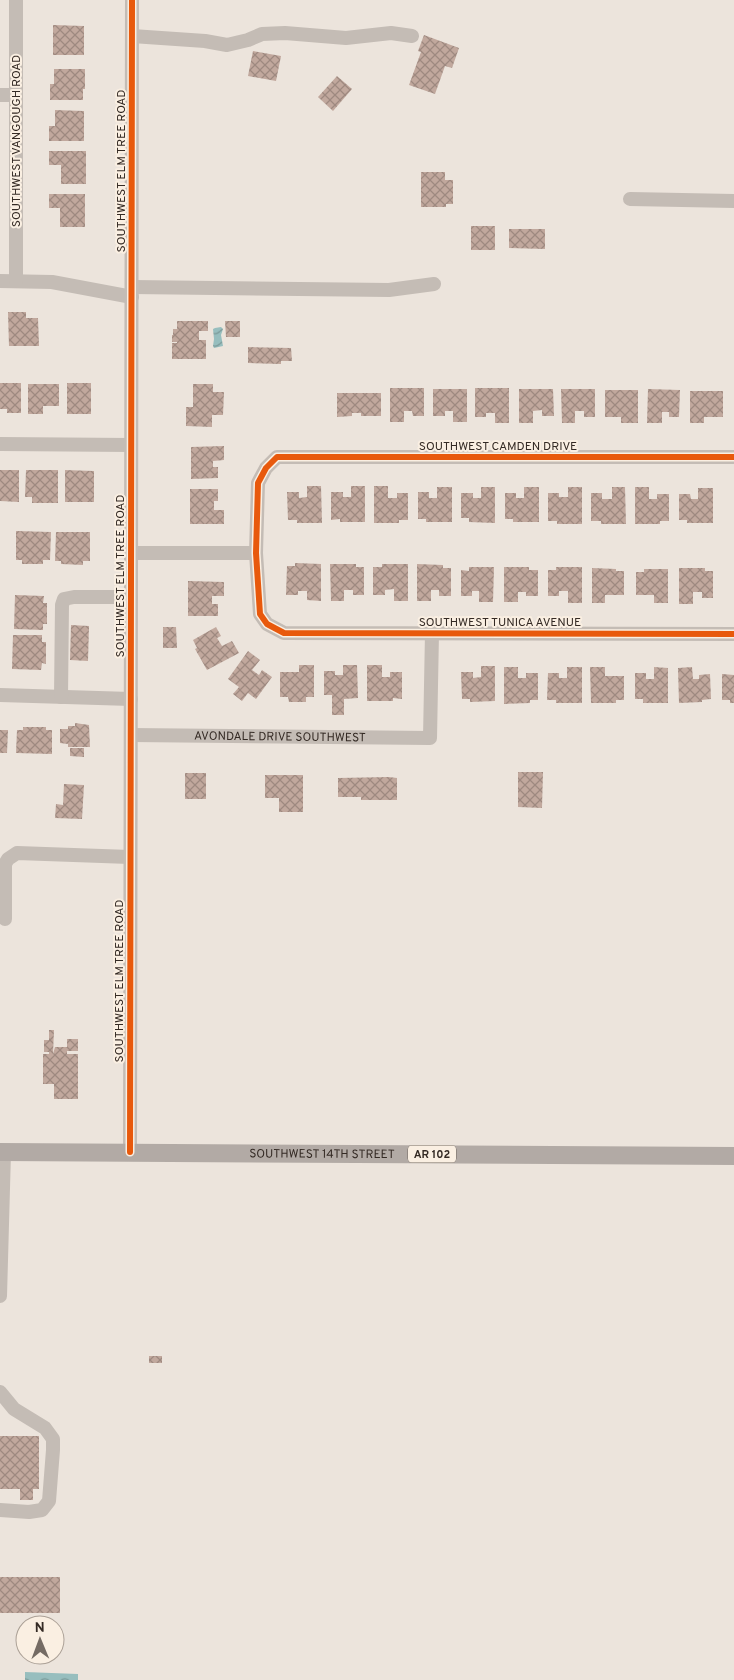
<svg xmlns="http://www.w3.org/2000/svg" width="734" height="1680" viewBox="0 0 734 1680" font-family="Overpass,sans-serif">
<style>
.water{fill:url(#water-waves)}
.building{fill:url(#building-cross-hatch)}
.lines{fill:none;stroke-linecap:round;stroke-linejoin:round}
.minor{stroke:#c4bcb5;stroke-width:14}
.major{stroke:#b2aaa5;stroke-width:18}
.cycleway-casing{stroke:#faefe2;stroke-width:9}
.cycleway{stroke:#e8590c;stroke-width:6}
.labels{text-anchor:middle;stroke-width:4;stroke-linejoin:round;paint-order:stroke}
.shield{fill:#faefe2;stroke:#6f655d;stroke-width:1}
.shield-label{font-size:11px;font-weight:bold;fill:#342a24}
.street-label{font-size:12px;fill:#342a24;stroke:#faefe2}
</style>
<defs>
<pattern id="water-waves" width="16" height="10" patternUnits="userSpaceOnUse" patternTransform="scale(1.25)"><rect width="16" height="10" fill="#97bebe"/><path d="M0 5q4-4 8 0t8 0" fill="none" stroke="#7c9b9a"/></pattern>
<pattern id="building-cross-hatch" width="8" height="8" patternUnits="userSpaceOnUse" patternTransform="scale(1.25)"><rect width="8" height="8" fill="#c1a89d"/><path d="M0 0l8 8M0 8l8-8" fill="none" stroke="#9e8980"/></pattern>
</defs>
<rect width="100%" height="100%" fill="#ece4dc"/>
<!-- water -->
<g class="water">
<path d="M 215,328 L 221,327 L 223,329 L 221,335 L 223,346 L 214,348 L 213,346 L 214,339 L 213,329 Z"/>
<path d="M 25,1672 L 78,1674 L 78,1680 L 25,1680 Z"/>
</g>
<!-- building -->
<g class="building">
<path d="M 53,25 L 84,26 L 84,55 L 53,55 Z"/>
<path d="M 424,35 L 459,48 L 452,68 L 445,66 L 435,94 L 409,85 L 421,52 L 418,51 Z"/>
<path d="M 253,51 L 281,56 L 276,81 L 248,76 Z"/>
<path d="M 54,69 L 85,69 L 85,89 L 83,89 L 83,100 L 50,100 L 50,84 L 54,84 Z"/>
<path d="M 337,76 L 352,89 L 333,111 L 318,97 Z"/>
<path d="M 55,110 L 84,111 L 84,141 L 49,141 L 49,126 L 55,126 Z"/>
<path d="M 49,151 L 86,151 L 86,184 L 61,184 L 61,165 L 49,165 Z"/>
<path d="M 421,172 L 445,172 L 445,180 L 453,180 L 453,204 L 446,204 L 446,207 L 421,207 Z"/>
<path d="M 49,194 L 85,194 L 85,227 L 60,227 L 60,208 L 49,208 Z"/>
<rect x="471" y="226" width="24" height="24"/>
<path d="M 509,229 L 545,229 L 545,249 L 509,248 Z"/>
<path d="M 8,312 L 26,312 L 26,318 L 38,318 L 39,346 L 9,346 Z"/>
<path d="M 177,321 L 208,321 L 208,331 L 199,331 L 199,340 L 206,340 L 206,359 L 172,359 L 172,343 L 177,343 L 177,342 L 172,342 L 172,335 L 173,335 L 173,329 L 177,329 Z"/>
<path d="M 225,321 L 240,321 L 240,337 L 226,337 Z"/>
<path d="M 248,347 L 291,348 L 292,361 L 281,361 L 281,364 L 248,363 Z"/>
<path d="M 0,383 L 21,383 L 21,413 L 7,413 L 7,409 L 0,409 Z"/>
<rect x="67" y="383" width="24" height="31"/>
<path d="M 28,384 L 59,384 L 59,406 L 43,406 L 43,414 L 28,414 Z"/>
<path d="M 193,384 L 213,384 L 213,392 L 224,392 L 223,415 L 212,415 L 212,427 L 186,426 L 186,407 L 193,407 Z"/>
<path d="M 390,388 L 424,388 L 424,416 L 413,416 L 412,411 L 404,411 L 404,422 L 390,422 Z"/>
<path d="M 475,388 L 509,388 L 509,423 L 495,423 L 495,413 L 486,413 L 486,417 L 475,417 Z"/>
<path d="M 433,389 L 467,389 L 467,422 L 453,422 L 453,411 L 445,411 L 445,416 L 433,416 Z"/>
<path d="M 519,389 L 553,389 L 554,416 L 542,416 L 542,410 L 533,411 L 533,423 L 519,423 Z"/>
<path d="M 561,389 L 595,389 L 595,417 L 584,417 L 584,411 L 575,411 L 575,423 L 562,423 Z"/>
<path d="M 648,389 L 680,390 L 679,417 L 669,417 L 669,412 L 662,412 L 662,423 L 647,423 Z"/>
<path d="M 605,390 L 638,390 L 638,423 L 621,423 L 621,417 L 605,417 Z"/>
<path d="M 690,391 L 723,391 L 723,417 L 704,417 L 704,423 L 690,423 Z"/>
<path d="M 337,393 L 381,393 L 381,416 L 361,416 L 361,413 L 352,413 L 352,416 L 337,417 Z"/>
<path d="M 224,446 L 224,460 L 213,461 L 213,467 L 218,467 L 218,478 L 191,479 L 191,447 Z"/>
<path d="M 0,470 L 19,470 L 19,502 L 0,501 Z"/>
<path d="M 26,470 L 58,470 L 58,503 L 32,503 L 32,497 L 25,497 Z"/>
<path d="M 65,470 L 94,471 L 94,502 L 65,502 Z"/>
<path d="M 307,486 L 321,486 L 322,523 L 297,523 L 297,520 L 288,520 L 287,492 L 299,492 L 299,498 L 307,497 Z"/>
<path d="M 351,486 L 365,486 L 365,522 L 340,522 L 340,519 L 331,520 L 331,492 L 343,492 L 343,497 L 351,497 Z"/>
<path d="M 374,486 L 388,486 L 388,498 L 397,498 L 397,493 L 408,493 L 408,520 L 399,520 L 399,523 L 374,523 Z"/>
<path d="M 437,487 L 452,487 L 452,522 L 426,522 L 426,519 L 418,519 L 418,492 L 429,492 L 429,498 L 437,498 Z"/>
<path d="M 481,487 L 495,487 L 495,523 L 469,522 L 469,518 L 461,518 L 461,493 L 473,493 L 473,498 L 481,498 Z"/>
<path d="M 524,487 L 539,487 L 539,522 L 513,522 L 513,519 L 505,519 L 505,493 L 516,493 L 516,498 L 524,498 Z"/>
<path d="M 568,487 L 582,487 L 582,524 L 557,524 L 557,521 L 548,521 L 548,493 L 559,493 L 559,497 L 568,497 Z"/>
<path d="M 612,487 L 625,487 L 626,524 L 601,524 L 601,521 L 591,521 L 591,493 L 602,493 L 602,499 L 612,499 Z"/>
<path d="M 635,487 L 649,487 L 649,499 L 657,499 L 657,494 L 669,494 L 669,521 L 660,521 L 660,524 L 635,524 Z"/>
<path d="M 698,488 L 713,488 L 713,523 L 687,523 L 687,520 L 679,520 L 679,494 L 690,494 L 691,499 L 698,499 Z"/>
<path d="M 190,489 L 218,489 L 218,501 L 214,501 L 214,510 L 224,510 L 224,524 L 190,524 Z"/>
<path d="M 16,531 L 51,532 L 50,560 L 43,560 L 43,564 L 22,564 L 22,560 L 16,560 Z"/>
<path d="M 56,532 L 90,532 L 90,561 L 83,561 L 83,565 L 61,564 L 61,561 L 55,561 Z"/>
<path d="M 295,563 L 321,564 L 321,601 L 307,600 L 307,591 L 298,591 L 298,595 L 286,595 L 287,566 L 295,566 Z"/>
<path d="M 330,564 L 356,564 L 356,567 L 364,567 L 364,595 L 353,595 L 353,590 L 344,590 L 344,601 L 331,601 Z"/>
<path d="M 382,564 L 408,564 L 408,601 L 394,601 L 394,589 L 385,590 L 385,595 L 373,595 L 373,567 L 382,567 Z"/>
<path d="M 417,564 L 443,565 L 443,568 L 451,568 L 451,596 L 439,596 L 439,590 L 431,590 L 431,601 L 417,601 Z"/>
<path d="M 469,567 L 494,567 L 493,602 L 479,602 L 479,591 L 472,591 L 472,596 L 461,596 L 461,570 L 469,571 Z"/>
<path d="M 504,567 L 529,567 L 529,570 L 538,570 L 538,596 L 526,596 L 526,592 L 518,592 L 518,602 L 504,602 Z"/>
<path d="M 556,567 L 582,567 L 582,603 L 568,603 L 568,591 L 559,591 L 559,596 L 548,596 L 548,570 L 556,570 Z"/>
<path d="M 592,568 L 616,569 L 616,571 L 624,571 L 624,595 L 605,595 L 605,603 L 592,603 Z"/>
<path d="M 679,568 L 705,568 L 705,571 L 713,571 L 713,598 L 702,598 L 702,592 L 693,592 L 693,604 L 679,604 Z"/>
<path d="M 644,569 L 668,569 L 668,603 L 654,603 L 654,595 L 636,595 L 636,572 L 644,572 Z"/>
<path d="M 188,581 L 224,582 L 224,596 L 212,596 L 212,604 L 218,604 L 218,616 L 188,616 Z"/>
<path d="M 15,595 L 44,596 L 43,603 L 47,603 L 47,624 L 43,624 L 43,630 L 14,629 Z"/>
<path d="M 71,625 L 89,626 L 88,661 L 70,660 Z"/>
<path d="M 163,627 L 176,627 L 177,648 L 163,648 Z"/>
<path d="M 216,627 L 221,636 L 217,638 L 222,646 L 232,641 L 239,653 L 207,670 L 195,649 L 197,648 L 193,640 Z"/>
<path d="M 13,635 L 42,635 L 42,642 L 46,642 L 46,664 L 42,663 L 41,670 L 12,669 Z"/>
<path d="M 248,651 L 260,660 L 252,670 L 259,675 L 262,670 L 272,677 L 256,699 L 248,693 L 242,701 L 233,694 L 239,687 L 228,679 Z"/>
<path d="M 299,665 L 314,665 L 314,697 L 306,697 L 306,702 L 289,702 L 288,697 L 280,697 L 280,672 L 299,672 Z"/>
<path d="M 343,665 L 357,665 L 358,698 L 344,699 L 344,715 L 332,715 L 332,695 L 324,695 L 324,671 L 335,671 L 335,675 L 343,675 Z"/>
<path d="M 367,665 L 382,665 L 382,677 L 390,677 L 390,672 L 402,672 L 402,699 L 393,698 L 393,701 L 367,701 Z"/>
<path d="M 481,666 L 495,666 L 495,701 L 470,702 L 470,699 L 462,699 L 461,672 L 473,672 L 473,678 L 481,677 Z"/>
<path d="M 504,667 L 518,667 L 518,678 L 526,678 L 526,673 L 538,673 L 538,700 L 530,700 L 530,703 L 504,704 Z"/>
<path d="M 567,667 L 582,667 L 582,703 L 556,703 L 556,700 L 547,700 L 548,673 L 559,673 L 559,678 L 567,678 Z"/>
<path d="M 590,667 L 605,667 L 605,676 L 624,676 L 624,700 L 616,700 L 616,703 L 591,703 Z"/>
<path d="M 654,667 L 668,668 L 668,703 L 643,703 L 643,699 L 635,699 L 635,673 L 646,673 L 646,679 L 654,679 Z"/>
<path d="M 692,667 L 693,679 L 699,679 L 699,675 L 710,674 L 711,699 L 702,700 L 702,702 L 679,703 L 678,668 Z"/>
<path d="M 722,674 L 734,675 L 734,703 L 730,703 L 730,700 L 722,700 Z"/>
<path d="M 75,723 L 89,725 L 90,747 L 68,747 L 68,744 L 60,743 L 60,729 L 68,729 L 68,726 L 75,726 Z"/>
<path d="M 23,727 L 46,727 L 46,730 L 52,730 L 52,754 L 16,753 L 17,730 L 23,730 Z"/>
<path d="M 0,730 L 8,730 L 7,753 L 0,753 Z"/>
<path d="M 70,748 L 84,748 L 84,757 L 70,756 Z"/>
<path d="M 518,772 L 543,772 L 542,808 L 518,807 Z"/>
<rect x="185" y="773" width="21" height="26"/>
<path d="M 265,775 L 303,775 L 303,812 L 279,812 L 279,798 L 265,798 Z"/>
<path d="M 389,777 L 397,778 L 397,800 L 361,800 L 361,797 L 338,797 L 338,778 Z"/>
<path d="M 64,784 L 84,785 L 82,819 L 55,818 L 56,804 L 63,805 Z"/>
<path d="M 49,1030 L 54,1030 L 53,1054 L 55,1047 L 67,1047 L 67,1039 L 78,1039 L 78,1051 L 67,1051 L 67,1054 L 78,1054 L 78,1099 L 54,1099 L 54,1084 L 43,1084 L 43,1054 L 49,1054 L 49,1052 L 44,1052 L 44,1040 L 49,1040 Z"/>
<rect x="149" y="1356" width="13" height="7"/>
<path d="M 0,1436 L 39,1436 L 39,1489 L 33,1489 L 33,1500 L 20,1500 L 20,1489 L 0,1489 Z"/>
<rect x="0" y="1577" width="60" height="36"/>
</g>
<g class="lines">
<!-- minor -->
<g class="minor">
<path d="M 132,36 L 205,41 L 227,45 L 248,40 L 262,34 L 285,33 L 346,38 L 391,33 L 412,36"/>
<path d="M 0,95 L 15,95"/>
<path d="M 630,199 L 734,201"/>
<path d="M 0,281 L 52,282 L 132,297"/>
<path d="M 16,281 L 16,0"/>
<path d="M 132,287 L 389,290 L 434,284"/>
<path d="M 0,444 L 131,445"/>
<path d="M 734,457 L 277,457 L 266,468 L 258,483 L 256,553 L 260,614 L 267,624 L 284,633 L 734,634"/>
<path d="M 131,553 L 256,553"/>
<path d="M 0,695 L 131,699"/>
<path d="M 61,697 L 62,605 L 64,599 L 74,597 L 131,597"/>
<path id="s1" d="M 131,735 L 430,738 L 432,633"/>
<path d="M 5,919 L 5,864 L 8,859 L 17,853 L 130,857"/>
<path d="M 130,1152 L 132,0"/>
<path d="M 0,1296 L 4,1152"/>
<path d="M 0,1392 L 14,1409 L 45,1428 L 53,1439 L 53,1450 L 49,1501 L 42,1510 L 29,1512 L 0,1510"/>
</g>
<!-- major -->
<path class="major" id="s2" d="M 0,1152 L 734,1156"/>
<defs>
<g id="cycleway">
<path d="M 734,457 L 277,457 L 266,468 L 258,483 L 256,553 L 260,614 L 267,624 L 284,633 L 734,634"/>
<path d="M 130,1152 L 132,0"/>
</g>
</defs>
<!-- cycleway casing -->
<use href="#cycleway" class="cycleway-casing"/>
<!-- cycleway -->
<use href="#cycleway" class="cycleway"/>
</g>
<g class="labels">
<!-- shield labels -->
<rect class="shield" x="408" y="1145.5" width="48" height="17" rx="4"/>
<g class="shield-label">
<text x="432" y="1158">AR 102</text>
</g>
<!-- street labels -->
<g class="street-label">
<text transform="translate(16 141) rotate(-90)" y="4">SOUTHWEST VANGOUGH ROAD</text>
<text transform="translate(121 171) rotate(-90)" y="4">SOUTHWEST ELM TREE ROAD</text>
<text x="498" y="450">SOUTHWEST CAMDEN DRIVE</text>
<text transform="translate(120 576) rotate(-90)" y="4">SOUTHWEST ELM TREE ROAD</text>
<text x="500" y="626">SOUTHWEST TUNICA AVENUE</text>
<text dy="4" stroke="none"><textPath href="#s1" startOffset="149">AVONDALE DRIVE SOUTHWEST</textPath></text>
<text transform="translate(119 981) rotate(-90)" y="4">SOUTHWEST ELM TREE ROAD</text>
<text dy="4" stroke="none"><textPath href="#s2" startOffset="322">SOUTHWEST 14TH STREET</textPath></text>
</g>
</g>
<!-- north arrow -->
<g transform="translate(40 1640) rotate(359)"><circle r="24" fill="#faefe2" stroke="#aba096"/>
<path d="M0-4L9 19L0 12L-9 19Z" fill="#746b64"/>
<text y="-8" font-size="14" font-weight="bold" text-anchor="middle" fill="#342a24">N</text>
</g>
</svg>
